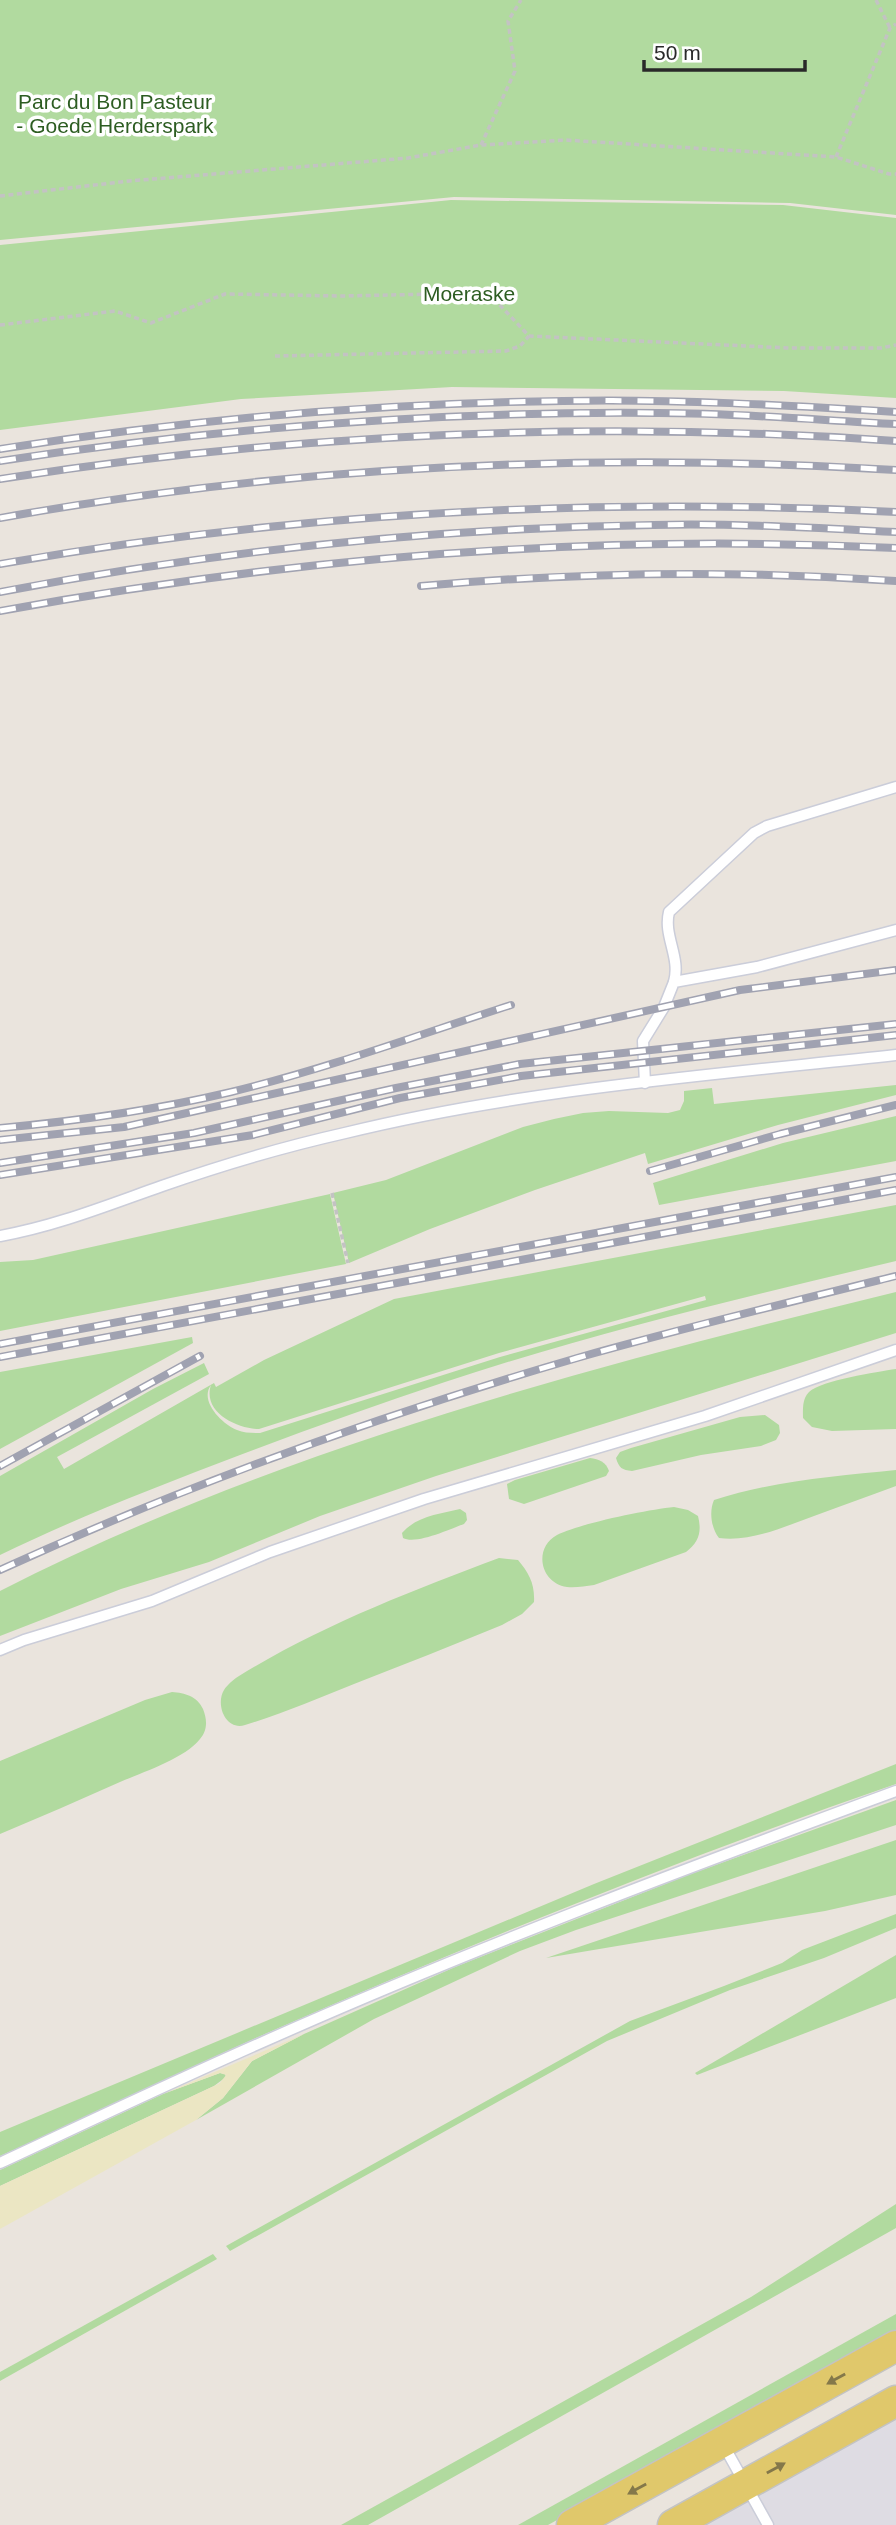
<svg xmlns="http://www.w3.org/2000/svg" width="896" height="2525" viewBox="0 0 896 2525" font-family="Helvetica,sans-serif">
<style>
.industrial{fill:#dedce3}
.green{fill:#b1da9f;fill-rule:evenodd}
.sand{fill:#ebe6c3}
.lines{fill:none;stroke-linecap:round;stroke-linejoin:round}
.lane-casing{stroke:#cbcdd9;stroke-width:13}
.primary-casing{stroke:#c3c3c3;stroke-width:33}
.path{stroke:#c3c3c3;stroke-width:3.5;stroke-dasharray:5 3.5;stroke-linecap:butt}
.lane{stroke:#fff;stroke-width:10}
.primary{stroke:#e0c86b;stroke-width:30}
.rail-casing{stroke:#a0a2b1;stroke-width:8}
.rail{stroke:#fff;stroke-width:5;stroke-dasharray:16;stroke-linecap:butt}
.oneway{fill:#84784a}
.labels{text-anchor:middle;stroke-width:7;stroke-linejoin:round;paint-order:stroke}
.park-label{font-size:21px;fill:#2d5d22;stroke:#fff}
</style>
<rect width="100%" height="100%" fill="#eae4dd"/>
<!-- industrial -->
<path class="industrial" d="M 896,2413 L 896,2525 L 700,2525 Z"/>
<!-- green -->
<g class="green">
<path d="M 0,0 L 896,0 L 896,215 L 790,203 L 454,197 L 0,240 Z"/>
<path d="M 451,200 L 783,205 L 896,218 L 896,398 L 784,391 L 452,387 L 241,399 L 0,430 L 0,245 Z"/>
<path d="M 896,1085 L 896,1095 L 778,1125 L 648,1164 L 645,1153 L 535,1190 L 430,1229 L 349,1263 L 333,1193 L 386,1180 L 523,1127 L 554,1119 L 583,1113 L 609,1111 L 668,1113 L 680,1110 L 684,1101 L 684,1091 L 712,1088 L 714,1104 Z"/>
<path d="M 896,1116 L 896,1161 L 659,1205 L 653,1183 L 783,1143 Z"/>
<path d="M 330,1194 L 346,1264 L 0,1331 L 0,1262 L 33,1260 Z"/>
<path d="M 896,1205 L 896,1261 C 745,1297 593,1333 445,1382 C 376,1405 308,1429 240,1455 C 159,1486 78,1517 0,1555 L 0,1476 L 153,1389 L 204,1363 L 209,1374 L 57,1457 L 64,1469 L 214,1383 L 216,1387 L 264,1360 L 394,1299 ZM 705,1296 L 706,1300 L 500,1357 L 260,1433 C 252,1433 244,1433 237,1430 C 222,1424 199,1401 211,1385 C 202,1412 237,1429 259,1429 L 499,1353 Z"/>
<path d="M 896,1292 L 896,1333 L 436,1476 L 320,1516 L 209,1562 L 121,1589 L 0,1636 L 0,1591 C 280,1448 592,1366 896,1292 Z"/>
<path d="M 192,1337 L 193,1343 L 0,1449 L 0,1372 Z"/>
<path d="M 896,1369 L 896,1429 L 832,1431 L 812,1427 L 803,1418 C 803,1409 802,1399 809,1392 C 822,1380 877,1372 896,1369 Z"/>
<path d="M 765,1415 L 779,1425 L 780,1433 L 776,1440 L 761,1446 L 701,1455 L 632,1471 C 622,1470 619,1468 616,1458 L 620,1452 L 631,1448 L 740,1417 Z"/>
<path d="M 590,1458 C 599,1459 606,1462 609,1471 L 606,1476 L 524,1504 L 509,1499 L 507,1484 L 515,1480 Z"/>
<path d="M 896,1470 L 896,1486 C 869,1496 841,1506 814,1516 C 783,1527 752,1542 719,1538 C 711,1528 709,1511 714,1500 C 773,1481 836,1476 896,1470 Z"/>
<path d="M 674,1507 L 688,1510 L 698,1516 C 702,1532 699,1542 686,1552 L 594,1585 C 585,1586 576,1588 567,1587 C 540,1583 533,1548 557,1535 C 582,1523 646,1510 674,1507 Z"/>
<path d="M 460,1509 L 466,1513 L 467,1520 L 464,1524 C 450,1529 416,1545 403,1538 L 402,1533 C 417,1516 439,1514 460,1509 Z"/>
<path d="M 499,1558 L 518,1560 C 529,1573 535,1584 534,1602 L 522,1614 L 502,1625 C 453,1645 403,1665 354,1684 C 318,1698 282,1714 245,1725 C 226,1731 215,1705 224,1690 C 227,1685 234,1679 239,1676 C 320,1626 411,1591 499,1558 Z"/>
<path d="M 172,1692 C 185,1693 197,1696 203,1709 C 207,1719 208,1730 200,1739 C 184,1759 143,1772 120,1782 C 80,1800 40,1817 0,1834 L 0,1761 L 145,1700 Z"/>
<path d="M 896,1764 L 896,1784 C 682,1858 472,1943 265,2034 C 176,2073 89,2117 0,2156 L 0,2132 L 594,1884 Z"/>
<path d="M 896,1800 L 896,1825 L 576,1930 L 520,1951 L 374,2019 L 196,2120 L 223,2098 L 252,2061 L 304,2034 L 455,1967 L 688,1875 Z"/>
<path d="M 896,1840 L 896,1895 L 825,1911 L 546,1958 Z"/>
<path d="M 896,1914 L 896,1928 L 824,1958 L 730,1990 L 607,2041 L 230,2251 L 226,2246 L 630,2021 L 724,1986 L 782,1963 L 802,1950 Z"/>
<path d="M 896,1955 L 896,1998 L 697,2075 L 695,2073 Z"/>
<path d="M 220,2073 L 225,2074 L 226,2077 L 214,2086 L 0,2186 L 0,2170 L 163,2094 Z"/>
<path d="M 896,2204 L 896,2228 L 368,2525 L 341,2525 L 751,2297 Z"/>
<path d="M 213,2254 L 217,2259 L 0,2381 L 0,2372 Z"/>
<path d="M 896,2314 L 896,2332 L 548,2525 L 518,2525 Z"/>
</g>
<!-- sand -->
<path class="sand" d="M 304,2034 L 252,2061 L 223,2098 L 196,2120 L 0,2229 L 0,2186 L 214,2086 L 220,2083 L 226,2075 L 220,2073 L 163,2094 Z"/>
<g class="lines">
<defs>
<g id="lane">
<path d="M 674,982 C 681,957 663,936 669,912 L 754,833 L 767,826 L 896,787"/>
<path d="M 645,1083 L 643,1041 L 664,1007 L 674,982 L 757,967 L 896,930"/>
<path d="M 0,1236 C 56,1226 108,1205 162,1186 C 222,1165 283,1147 345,1133 C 525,1089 712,1075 896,1055"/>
<path d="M 0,1650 L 24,1640 L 152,1601 L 270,1552 L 424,1499 L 705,1416 L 896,1350"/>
<path d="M 0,2163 C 88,2122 176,2080 265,2041 C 472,1949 684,1869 896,1791"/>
<path d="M 724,2446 L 768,2525"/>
</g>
<g id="primary">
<path d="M 572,2525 L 896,2346"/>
<path d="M 673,2525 L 896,2401"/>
</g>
</defs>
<!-- lane casing -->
<use href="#lane" class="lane-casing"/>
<!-- primary casing -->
<use href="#primary" class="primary-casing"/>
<!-- path -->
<g class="path">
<path d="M 876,0 L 890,28"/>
<path d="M 481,145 L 515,71 L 508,21 L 521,0"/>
<path d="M 836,157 L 890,28 L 896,24"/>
<path d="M 0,196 L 129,181 L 408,158 L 481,145 L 565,140 L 836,157 L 889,174 L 896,174"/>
<path d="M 0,325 L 115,311 L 151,323 L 225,294 L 341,296 L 438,294 L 496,301 L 529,336 L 790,348 L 881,348 L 896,345"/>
<path d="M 275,356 L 506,351 L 520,346 L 529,336"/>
<path d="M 332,1193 L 348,1263"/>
</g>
<!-- lane -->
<use href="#lane" class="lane"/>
<!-- primary -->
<use href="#primary" class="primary"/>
<defs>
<g id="rail">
<path d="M 0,449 C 186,420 375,403 563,401 C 674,399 785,405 896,412"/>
<path d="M 0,461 C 218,428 438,411 658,413 C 738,413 817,420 896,424"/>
<path d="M 0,479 C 297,433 596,420 896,441"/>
<path d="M 0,518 C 295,465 597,452 896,470"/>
<path d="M 0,564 C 296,512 596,497 896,512"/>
<path d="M 421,586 C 578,572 738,570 896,581"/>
<path d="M 0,592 C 215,551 434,528 653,525 C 734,523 815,528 896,532"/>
<path d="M 0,611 C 296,557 595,533 896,548"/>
<path d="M 0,1128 C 78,1121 155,1110 231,1092 C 326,1069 418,1035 511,1005"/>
<path d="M 0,1140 L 124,1127 L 740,990 L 896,970"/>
<path d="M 0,1163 L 194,1133 L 396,1088 L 520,1064 L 896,1024"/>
<path d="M 650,1171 L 780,1134 L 896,1105"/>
<path d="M 0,1175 L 253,1135 L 400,1098 L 521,1076 L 896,1035"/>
<path d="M 0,1344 L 896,1177"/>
<path d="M 0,1357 L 896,1190"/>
<path d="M 0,1466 L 200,1356"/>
<path d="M 0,1570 C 186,1485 381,1415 577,1358 C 683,1328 790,1302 896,1276"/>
</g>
</defs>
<!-- rail casing -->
<use href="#rail" class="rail-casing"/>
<!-- rail -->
<use href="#rail" class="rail"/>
</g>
<!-- one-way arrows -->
<defs><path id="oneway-solid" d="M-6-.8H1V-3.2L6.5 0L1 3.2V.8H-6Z" transform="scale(1.75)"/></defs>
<g class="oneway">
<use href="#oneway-solid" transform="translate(836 2379) rotate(151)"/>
<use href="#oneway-solid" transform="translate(776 2468) rotate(-29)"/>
<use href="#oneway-solid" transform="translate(637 2489) rotate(151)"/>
</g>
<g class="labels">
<!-- park labels -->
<g class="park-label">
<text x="115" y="109">Parc du Bon Pasteur<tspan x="115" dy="24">- Goede Herderspark</tspan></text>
<text x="469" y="301">Moeraske</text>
</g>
</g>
<!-- scale -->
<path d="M644 60v10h161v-10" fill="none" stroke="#292929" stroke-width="3.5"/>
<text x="654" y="60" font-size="21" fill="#292929" stroke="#ffffff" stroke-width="5" paint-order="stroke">50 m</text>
</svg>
